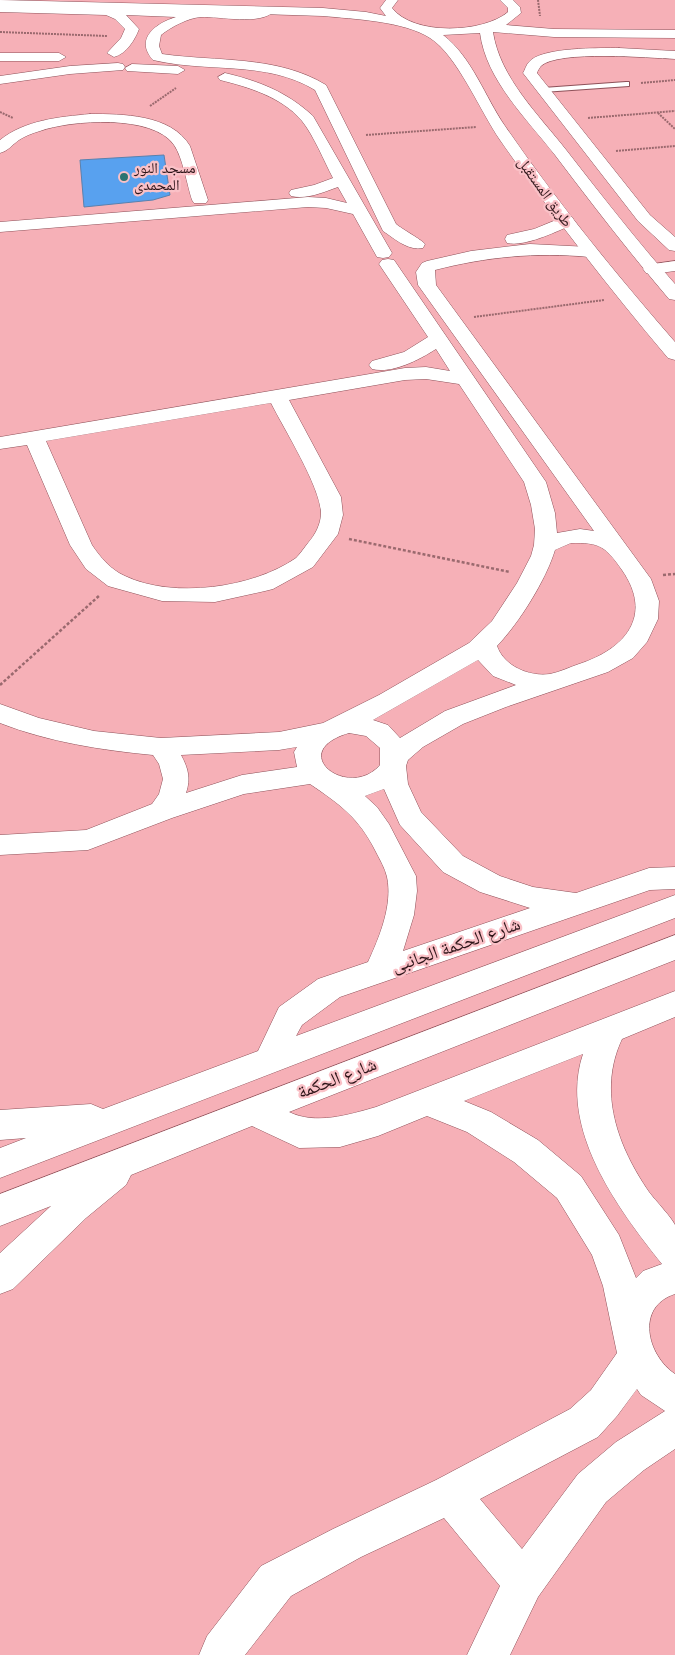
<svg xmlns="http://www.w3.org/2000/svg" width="675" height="1655" viewBox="0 0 675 1655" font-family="Lato,'Noto Naskh Arabic',sans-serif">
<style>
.building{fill:#58a1ef;stroke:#5981ae}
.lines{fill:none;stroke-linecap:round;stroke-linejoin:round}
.service-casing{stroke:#8e5159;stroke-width:2}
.minor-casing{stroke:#8e5159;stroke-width:1}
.secondary-casing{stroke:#8e5159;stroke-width:1}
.path-far1{stroke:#9a696e;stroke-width:2;stroke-dasharray:2 1;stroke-linecap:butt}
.path{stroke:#9a696e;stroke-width:2.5;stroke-dasharray:3 2;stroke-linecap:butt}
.service{fill:#fff;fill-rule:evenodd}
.minor{fill:#fff;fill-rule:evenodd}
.secondary{fill:#fff;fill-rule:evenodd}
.poi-dot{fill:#2b7472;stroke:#fac1c7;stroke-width:2}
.labels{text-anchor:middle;stroke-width:4.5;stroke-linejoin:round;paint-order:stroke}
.far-poi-label{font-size:15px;fill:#2e1519;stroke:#fac1c7;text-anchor:start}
.far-street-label{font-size:15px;fill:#2e1519;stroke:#fac1c7}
.street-label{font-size:18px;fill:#2e1519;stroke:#fac1c7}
</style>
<rect width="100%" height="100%" fill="#f6b0b7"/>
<!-- building -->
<path class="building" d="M 164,155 L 170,195 L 153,200 L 84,207 L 80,160 Z"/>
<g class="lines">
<defs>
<path id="service" d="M 626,82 L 629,82 L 629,86 L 543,92 L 539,90 L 543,88 Z"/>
<g id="minor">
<path d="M 0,4 L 253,11 L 268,7 L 272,8 L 274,11 C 261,26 219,16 201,17 C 188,18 171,27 161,35 L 159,46 L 162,54 C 217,62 277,55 326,85 L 396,224 C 402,229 422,240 425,244 L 423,248 C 408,251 395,239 383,231 L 315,90 C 266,60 207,73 153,60 C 134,39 156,23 176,17 L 126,15 L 139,29 C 135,40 126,54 114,57 L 107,53 L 121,38 L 125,29 L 115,19 L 106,15 L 0,12 Z"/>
<path d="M 619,48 L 675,51 L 675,59 C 649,58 559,50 541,66 C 540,67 537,72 537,73 L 650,215 L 675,237 L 675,251 L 669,250 L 638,221 L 523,73 C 525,70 526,65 529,62 C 541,47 600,48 619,48 Z"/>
<path d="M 0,53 L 59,53 L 66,57 L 59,61 L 0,61 Z"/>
<path d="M 118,63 L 123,64 L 125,67 L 123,70 L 70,74 L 0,84 L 0,76 L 70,66 Z"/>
<path d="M 132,64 L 178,66 L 185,70 L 178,74 L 127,71 L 125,68 Z"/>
<path d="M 225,73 C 259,81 287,92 313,116 L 392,253 L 389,257 L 383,258 L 377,257 L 353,214 L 326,208 L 308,207 L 0,232 L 0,222 L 308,197 L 326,198 L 347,203 L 338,187 C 324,192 306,200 291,196 L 289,193 L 291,190 L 314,185 L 333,178 C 324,161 314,136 302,121 C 282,97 248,87 220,80 L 218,77 Z"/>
<path d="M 90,114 C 122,114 171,114 190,146 L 208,200 L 206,203 L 194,203 L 192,200 C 187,185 183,158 174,145 C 153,114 71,120 40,131 C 33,133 25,136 19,140 C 12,145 8,151 0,153 L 0,140 C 25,120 59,117 90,114 Z"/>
<path d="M 566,216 L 572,217 L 574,221 L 572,225 C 555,232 525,247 507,243 L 505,239 L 507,235 L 534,229 Z"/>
<path d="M 530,244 L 589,247 L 595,248 L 598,252 L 595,256 L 589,257 C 536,252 486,257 435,270 L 436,285 L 651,579 L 659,601 L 658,619 L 647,642 L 633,658 L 608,672 L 506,707 L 463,724 L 423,747 L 408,760 L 406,766 L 408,784 L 421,812 L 463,856 L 500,876 L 533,887 L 576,893 L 649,868 L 675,867 L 675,889 L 650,890 L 340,997 L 302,1025 L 296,1036 L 675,895 L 675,918 L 0,1178 L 0,1148 L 26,1138 L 0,1140 L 0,1110 L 91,1104 L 103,1109 L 258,1051 L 279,1007 L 318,979 L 368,962 C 379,938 393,905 387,877 C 385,868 380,860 376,852 C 359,818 341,805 310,784 L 244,794 L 172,818 L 88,850 L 0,855 L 0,835 L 86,830 L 152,804 L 159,794 L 163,779 L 159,764 L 153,755 C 101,750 49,742 0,723 L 0,704 L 39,718 L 94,731 L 161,738 L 279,732 L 323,723 L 379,695 L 469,643 L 492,621 L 517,583 L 531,556 L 534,545 L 535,529 L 531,505 L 524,482 L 459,384 L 426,379 L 405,380 L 289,400 L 341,497 L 343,515 L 338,534 L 313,567 L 273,589 L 265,591 L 215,602 L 162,601 L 108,586 L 86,569 L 70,545 L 27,445 L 0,449 L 0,437 L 405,368 L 426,367 L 450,371 L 436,349 C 419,360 392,374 372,369 L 369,365 L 372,361 L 404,352 L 428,337 L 379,264 L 382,260 L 388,259 L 394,260 L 546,482 L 555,513 L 557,533 L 580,529 L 594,531 L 418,285 L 416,272 L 422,263 L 427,261 L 471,251 ZM 271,403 C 284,429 320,486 321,513 C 321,524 315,535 308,543 C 304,548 300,554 296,558 C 253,588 173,599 125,576 C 111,570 100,557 92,545 L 46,441 ZM 571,543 C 600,542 606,547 622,570 C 654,616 625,649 579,664 C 570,667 560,672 550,674 C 529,677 504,666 497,646 C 519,623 546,580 555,550 ZM 478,660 L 493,676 L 516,685 L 445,711 L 400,738 L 388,725 L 373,720 ZM 349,733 L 366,736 L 380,748 L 380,765 C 349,801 284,752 349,733 ZM 297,747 L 294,752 L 297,767 L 242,775 L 186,793 C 191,778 188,768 181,755 L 279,750 ZM 384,789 L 400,825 L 443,872 L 480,892 L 530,908 L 403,951 L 414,915 L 417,891 L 416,876 L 389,824 L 377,807 L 365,796 Z"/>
<path d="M 675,261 L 675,271 L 652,274 L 646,273 L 643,269 L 646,265 Z"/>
<path d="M 675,935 L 675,960 L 289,1112 C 316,1125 348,1115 376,1107 L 675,991 L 675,1017 L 622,1039 C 597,1092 618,1147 649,1192 C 655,1200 672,1218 675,1225 C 675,1233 675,1282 675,1294 C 635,1307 647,1355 675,1374 L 675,1449 L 644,1470 L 606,1502 L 538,1597 L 510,1655 L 467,1655 L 500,1586 L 444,1518 L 361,1557 L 291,1596 L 245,1655 L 199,1655 L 207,1636 L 261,1566 L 333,1529 L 436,1480 L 570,1409 L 591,1390 L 617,1353 L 603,1286 L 592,1255 L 557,1198 L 514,1162 L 467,1132 L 427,1116 L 378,1136 L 340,1147 L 299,1148 L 252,1126 L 131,1175 L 126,1185 L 86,1218 L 13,1289 L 0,1294 L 0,1253 L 51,1206 L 0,1226 L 0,1194 ZM 583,1054 C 558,1128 618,1209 662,1264 L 643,1271 L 636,1278 L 619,1235 L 581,1176 L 538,1140 L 491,1112 L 464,1101 ZM 637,1389 L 641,1395 L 665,1411 L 616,1442 L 578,1474 L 522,1549 L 480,1499 L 598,1437 L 617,1416 Z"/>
</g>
<path id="secondary" d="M 0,0 L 323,8 L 366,12 L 386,16 L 380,8 L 386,0 L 398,0 L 392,8 C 414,36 483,33 508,12 L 508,8 L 500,0 L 513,0 L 520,7 L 521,13 L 506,25 L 554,29 L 675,30 L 675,38 L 554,37 L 493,32 C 500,78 539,115 567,151 C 602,196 637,241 675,284 L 675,300 L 669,299 C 629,252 592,204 555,155 C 527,119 486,80 480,33 L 443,35 C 472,57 485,97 505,126 C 557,202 615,273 675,342 L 675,360 L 668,358 C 608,287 553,216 500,140 C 480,111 457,55 430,38 C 404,21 353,19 323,16 L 0,6 Z"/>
</defs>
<!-- service casing -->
<use href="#service" class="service-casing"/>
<!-- minor casing -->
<use href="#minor" class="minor-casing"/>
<!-- secondary casing -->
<use href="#secondary" class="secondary-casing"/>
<!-- path-far1 -->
<g class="path-far1">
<path d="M 538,0 L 540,16"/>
<path d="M 0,32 L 107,36"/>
<path d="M 641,83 L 675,80"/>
<path d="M 150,106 L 176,88"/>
<path d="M 0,112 L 13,118"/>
<path d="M 658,113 L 675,129"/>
<path d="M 588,118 L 675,111"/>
<path d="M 366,135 L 476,127"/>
<path d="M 616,151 L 675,146"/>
<path d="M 474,317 L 604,300"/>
</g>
<!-- path -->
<g class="path">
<path d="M 349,539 L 510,572"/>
<path d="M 663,575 L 675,574"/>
<path d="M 0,685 L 100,595"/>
</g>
<!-- service -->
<use href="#service" class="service"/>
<!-- minor -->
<use href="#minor" class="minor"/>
<!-- secondary -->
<use href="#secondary" class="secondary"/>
</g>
<!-- markers -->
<circle class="poi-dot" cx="124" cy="177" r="5"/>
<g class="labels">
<!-- far-poi labels -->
<g class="far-poi-label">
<text x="134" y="173">مسجد النور<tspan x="134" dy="17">المحمدى</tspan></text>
</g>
<!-- far-street labels -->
<g class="far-street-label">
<text transform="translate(545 192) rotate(54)" y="5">طريق المستقبل</text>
</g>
<!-- street labels -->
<g class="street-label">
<text transform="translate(456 945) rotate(-19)" y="6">شارع الحكمة الجانبى</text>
<text transform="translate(337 1078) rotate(-21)" y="6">شارع الحكمة</text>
</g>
</g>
</svg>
